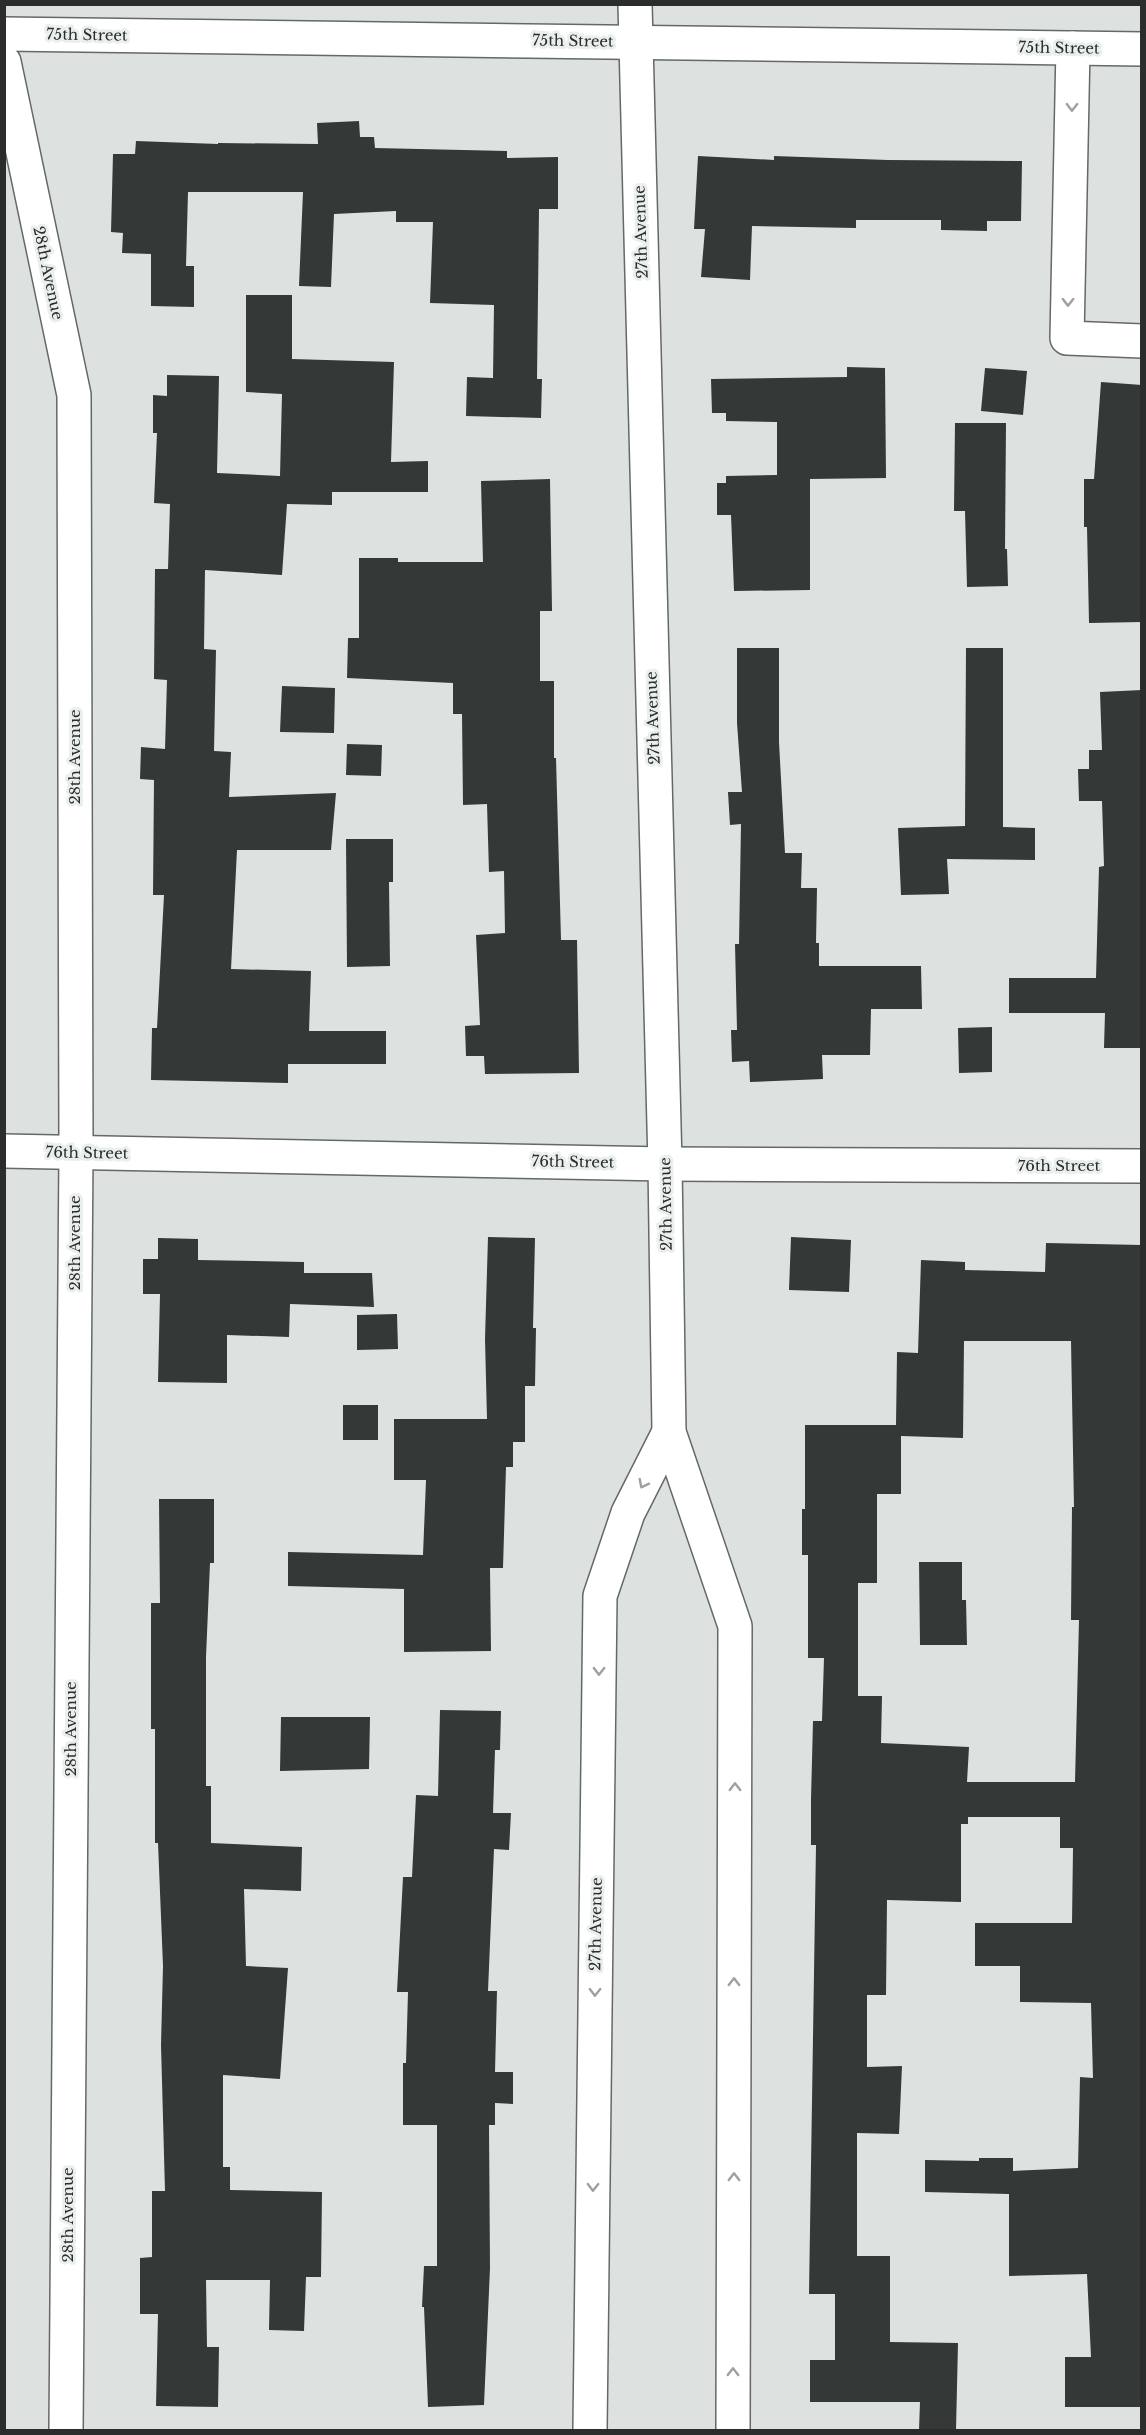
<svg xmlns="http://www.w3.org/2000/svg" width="1146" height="2435" viewBox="0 0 1146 2435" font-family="'Libre Baskerville',serif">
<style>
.building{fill:#343837;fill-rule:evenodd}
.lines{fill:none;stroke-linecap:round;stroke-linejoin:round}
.minor-casing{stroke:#646968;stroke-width:36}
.minor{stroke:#fff;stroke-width:33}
.oneway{stroke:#a0a0a0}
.labels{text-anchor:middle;stroke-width:6;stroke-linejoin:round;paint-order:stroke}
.street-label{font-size:15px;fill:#2b2d2d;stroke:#eaefee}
</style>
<rect width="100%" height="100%" fill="#dde2e1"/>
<!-- building -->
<g class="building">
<path d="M 359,121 L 360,137 L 374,137 L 375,148 L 507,151 L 507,158 L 558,157 L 558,209 L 539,209 L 537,379 L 542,379 L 541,418 L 466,416 L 467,377 L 493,378 L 494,305 L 430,303 L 433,222 L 396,222 L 396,211 L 334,214 L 331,287 L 299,286 L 303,192 L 188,192 L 186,266 L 194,266 L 194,307 L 151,306 L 151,254 L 122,253 L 123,233 L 111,232 L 113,154 L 135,154 L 136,141 L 218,144 L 218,143 L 318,144 L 317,123 Z"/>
<path d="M 698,156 L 774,160 L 774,156 L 888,160 L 1022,161 L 1021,221 L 987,221 L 987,231 L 941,230 L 941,220 L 856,220 L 856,228 L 752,226 L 750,280 L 701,277 L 705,229 L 694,229 Z"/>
<path d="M 246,295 L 292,295 L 292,359 L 394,362 L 391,462 L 428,461 L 428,492 L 332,492 L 332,505 L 287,504 L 282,575 L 205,570 L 204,649 L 216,650 L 214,751 L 231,752 L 229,797 L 336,793 L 331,850 L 237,850 L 231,969 L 311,971 L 309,1031 L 386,1031 L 386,1064 L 288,1064 L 288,1083 L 151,1080 L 152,1028 L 157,1028 L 164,895 L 153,895 L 154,780 L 140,779 L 141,747 L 165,749 L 167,680 L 154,679 L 155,569 L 168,569 L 170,504 L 154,503 L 157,433 L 153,433 L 153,395 L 167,396 L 167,375 L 219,376 L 217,473 L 280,476 L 282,394 L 246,392 Z"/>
<path d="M 847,367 L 885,368 L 886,478 L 810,479 L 810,590 L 734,591 L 731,515 L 717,515 L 717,483 L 726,483 L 726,476 L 777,475 L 777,422 L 726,421 L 726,413 L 712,413 L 711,379 L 847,377 Z"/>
<path d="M 985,368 L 1027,371 L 1023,415 L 981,411 Z"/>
<path d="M 1101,382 L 1142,385 L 1142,622 L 1089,623 L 1087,527 L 1084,527 L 1084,479 L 1094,479 Z"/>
<path d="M 955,423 L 1006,423 L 1005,549 L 1007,549 L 1008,586 L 967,587 L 965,511 L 954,511 Z"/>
<path d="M 550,479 L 552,611 L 540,611 L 540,681 L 554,681 L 554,758 L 556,758 L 561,940 L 577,940 L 579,1073 L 485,1074 L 484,1056 L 466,1056 L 465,1026 L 480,1025 L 476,935 L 505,933 L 504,871 L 489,872 L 487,804 L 463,805 L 462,714 L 453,714 L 453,683 L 347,678 L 348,638 L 359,638 L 359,558 L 398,558 L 398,562 L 483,562 L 481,481 Z"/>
<path d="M 737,648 L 779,648 L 779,742 L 785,853 L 802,853 L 801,888 L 817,888 L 816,943 L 819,943 L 819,966 L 921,966 L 922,1009 L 871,1009 L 870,1055 L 822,1055 L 823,1079 L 750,1082 L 749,1061 L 732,1062 L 731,1030 L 737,1030 L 735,944 L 739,944 L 741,824 L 730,825 L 728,792 L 742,792 L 737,723 Z"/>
<path d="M 966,648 L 1003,648 L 1003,827 L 1035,828 L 1035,860 L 947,859 L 949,894 L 901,895 L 898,828 L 965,826 Z"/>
<path d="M 282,686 L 335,688 L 334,733 L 280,732 Z"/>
<path d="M 1142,690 L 1142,1048 L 1104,1048 L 1105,1013 L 1009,1013 L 1009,978 L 1096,978 L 1099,867 L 1104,866 L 1102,801 L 1079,801 L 1078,769 L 1089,769 L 1089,750 L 1102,750 L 1100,692 Z"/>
<path d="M 347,744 L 382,745 L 381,776 L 346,775 Z"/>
<path d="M 346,839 L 393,839 L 393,882 L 389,882 L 390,966 L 347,967 Z"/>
<path d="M 992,1027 L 992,1072 L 959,1073 L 958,1028 Z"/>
<path d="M 488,1237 L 535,1238 L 533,1328 L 536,1328 L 535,1386 L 525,1386 L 525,1442 L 513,1442 L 513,1467 L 506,1467 L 503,1568 L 490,1568 L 491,1651 L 404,1652 L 404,1589 L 288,1586 L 288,1552 L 423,1555 L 426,1480 L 394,1480 L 394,1419 L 487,1419 L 485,1339 Z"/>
<path d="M 791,1237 L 851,1240 L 849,1292 L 789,1290 Z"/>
<path d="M 158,1238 L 198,1239 L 198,1260 L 304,1262 L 304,1273 L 372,1273 L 374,1307 L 290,1304 L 289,1337 L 227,1335 L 227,1383 L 158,1382 L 160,1294 L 143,1294 L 143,1259 L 158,1259 Z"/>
<path d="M 1046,1243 L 1142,1245 L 1142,2407 L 1065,2407 L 1065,2357 L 1091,2357 L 1087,2274 L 1009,2276 L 1009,2194 L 925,2192 L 925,2160 L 979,2161 L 979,2158 L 1013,2158 L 1013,2171 L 1078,2168 L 1080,2077 L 1093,2078 L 1091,2003 L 1020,2002 L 1020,1966 L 975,1966 L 975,1923 L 1072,1923 L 1073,1848 L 1060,1848 L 1060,1817 L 968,1817 L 968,1824 L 961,1824 L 961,1902 L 887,1900 L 886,1995 L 867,1995 L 867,2067 L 902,2066 L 899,2134 L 857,2133 L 857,2256 L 890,2256 L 890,2342 L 958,2343 L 956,2430 L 919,2430 L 920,2402 L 810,2402 L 810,2360 L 835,2360 L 835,2294 L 809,2294 L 816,1845 L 811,1845 L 811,1799 L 813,1721 L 822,1721 L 824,1658 L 808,1658 L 808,1555 L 802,1555 L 802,1509 L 805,1509 L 805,1425 L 896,1425 L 897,1352 L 918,1353 L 921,1260 L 965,1262 L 965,1270 L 1045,1272 ZM 964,1341 L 1071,1341 L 1074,1507 L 1072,1507 L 1071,1620 L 1079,1620 L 1075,1782 L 967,1782 L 969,1747 L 881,1743 L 882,1696 L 858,1696 L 858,1583 L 877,1583 L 877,1494 L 901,1494 L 901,1436 L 963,1438 Z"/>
<path d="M 397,1314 L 398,1349 L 357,1350 L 357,1315 Z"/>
<rect x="343" y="1405" width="35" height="35"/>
<path d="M 159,1499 L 214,1499 L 214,1563 L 210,1563 L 206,1657 L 206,1786 L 211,1786 L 211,1843 L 302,1847 L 301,1891 L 244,1889 L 246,1966 L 288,1968 L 280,2079 L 223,2075 L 223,2167 L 230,2167 L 230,2190 L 322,2192 L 321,2277 L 306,2277 L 304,2331 L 269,2330 L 270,2280 L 206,2280 L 207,2347 L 219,2347 L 218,2407 L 156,2406 L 158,2314 L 140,2314 L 140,2258 L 152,2257 L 152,2191 L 165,2191 L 161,2045 L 163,1966 L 158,1843 L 155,1843 L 155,1729 L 151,1729 L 151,1603 L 160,1603 Z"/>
<path d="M 919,1562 L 962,1562 L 962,1600 L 966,1600 L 967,1645 L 920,1645 Z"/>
<path d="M 440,1710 L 501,1711 L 500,1750 L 495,1750 L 493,1813 L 511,1813 L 509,1850 L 494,1849 L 488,1991 L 497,1991 L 495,2072 L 513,2072 L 513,2104 L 495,2103 L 495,2125 L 489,2125 L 490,2268 L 484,2405 L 428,2407 L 424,2307 L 422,2307 L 424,2266 L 437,2266 L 437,2125 L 403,2125 L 403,2063 L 406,2063 L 408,1992 L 397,1992 L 403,1877 L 412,1877 L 416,1795 L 438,1796 Z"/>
<path d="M 281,1717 L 370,1717 L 369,1769 L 280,1771 Z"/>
</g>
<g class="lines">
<defs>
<g id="minor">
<path d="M 635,4 L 665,1164 L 669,1432 L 735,1626 L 733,2430"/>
<path d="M 4,34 L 1142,49"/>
<path d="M 1073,48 L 1067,338 L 1142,341"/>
<path d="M 4,62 L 74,395 L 76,1152 L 66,2430"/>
<path d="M 4,1151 L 665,1164 L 1142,1166"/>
<path d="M 590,2430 L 600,1596 L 628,1513 L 669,1432"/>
</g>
</defs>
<!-- minor casing -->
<use href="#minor" class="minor-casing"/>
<!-- minor -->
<use href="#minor" class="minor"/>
</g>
<!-- one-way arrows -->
<defs><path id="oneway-chevron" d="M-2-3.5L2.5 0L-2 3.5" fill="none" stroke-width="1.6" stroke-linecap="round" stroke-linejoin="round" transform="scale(1.5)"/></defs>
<g class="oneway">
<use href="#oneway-chevron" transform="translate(1072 107) rotate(91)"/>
<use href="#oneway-chevron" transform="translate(1068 302) rotate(91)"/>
<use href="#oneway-chevron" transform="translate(643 1484) rotate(117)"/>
<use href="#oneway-chevron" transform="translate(599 1671) rotate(91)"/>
<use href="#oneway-chevron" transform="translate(735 1787) rotate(-90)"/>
<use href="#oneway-chevron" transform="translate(734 1982) rotate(-90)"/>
<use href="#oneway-chevron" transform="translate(595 1992) rotate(91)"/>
<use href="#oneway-chevron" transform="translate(734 2177) rotate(-90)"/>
<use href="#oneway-chevron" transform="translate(593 2187) rotate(91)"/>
<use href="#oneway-chevron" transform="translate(733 2372) rotate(-90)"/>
</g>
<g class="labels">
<!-- street labels -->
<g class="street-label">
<text transform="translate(87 35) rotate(1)" y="5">75th Street</text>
<text transform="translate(573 41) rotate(1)" y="5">75th Street</text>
<text transform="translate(1059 48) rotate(1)" y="5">75th Street</text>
<text transform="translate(641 232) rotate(-92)" y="5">27th Avenue</text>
<text transform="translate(48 273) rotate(78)" y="5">28th Avenue</text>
<text transform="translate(653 718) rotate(-92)" y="5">27th Avenue</text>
<text transform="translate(75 757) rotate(-90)" y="5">28th Avenue</text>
<text transform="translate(87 1153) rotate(1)" y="5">76th Street</text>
<text transform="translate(573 1162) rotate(1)" y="5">76th Street</text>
<text x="1059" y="1171">76th Street</text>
<text transform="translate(666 1204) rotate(-91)" y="5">27th Avenue</text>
<text transform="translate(75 1243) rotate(-90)" y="5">28th Avenue</text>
<text transform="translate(71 1729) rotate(-90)" y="5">28th Avenue</text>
<text transform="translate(596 1924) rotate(-89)" y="5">27th Avenue</text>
<text transform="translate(68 2215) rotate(-90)" y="5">28th Avenue</text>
</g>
</g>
<!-- border -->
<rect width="1146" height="2435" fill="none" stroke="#2b2d2d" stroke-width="12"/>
</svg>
